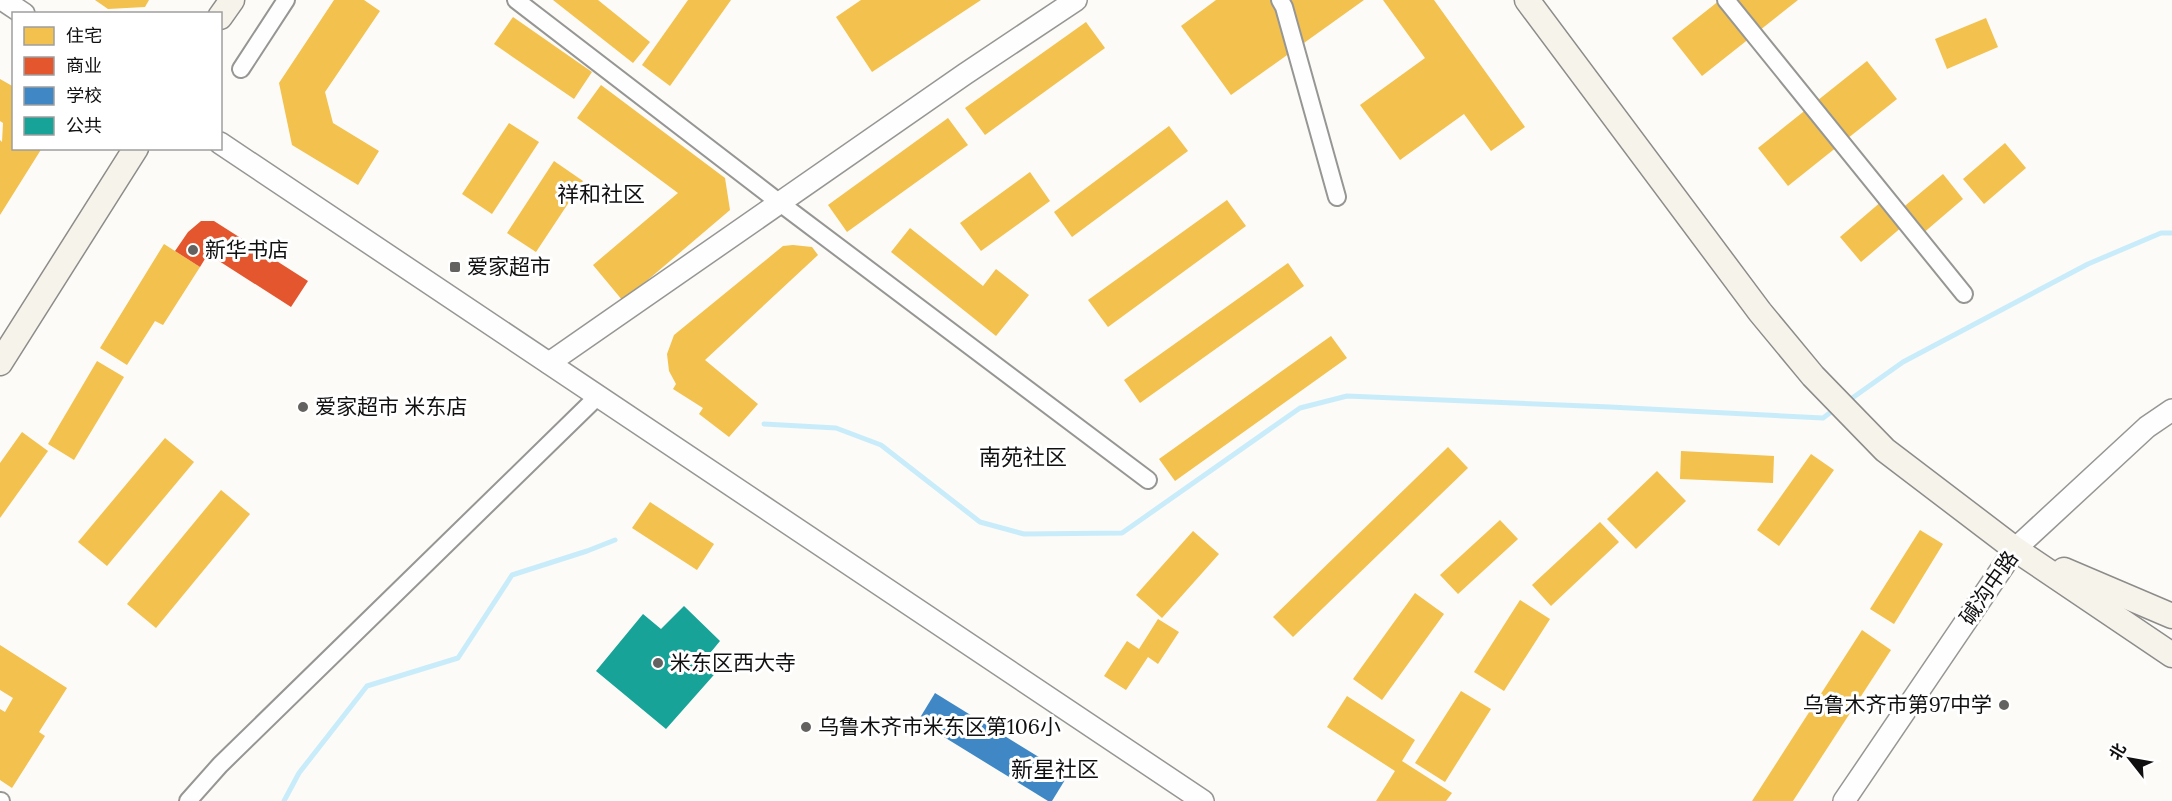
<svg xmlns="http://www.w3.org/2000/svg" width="2172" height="801" viewBox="0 0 2172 801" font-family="Lora,'Noto Sans SC',serif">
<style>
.homes{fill:#f2c14e}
.shops{fill:#e4572e}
.schools{fill:#3f88c5}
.public{fill:#17a398}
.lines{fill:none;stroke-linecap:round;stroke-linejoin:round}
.stream{stroke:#c9ecfa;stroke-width:5}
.minor-casing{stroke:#969694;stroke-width:20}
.tertiary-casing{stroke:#969694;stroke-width:24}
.secondary-casing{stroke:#8d8c8b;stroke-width:27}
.minor{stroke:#fffefe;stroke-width:16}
.tertiary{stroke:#fffefe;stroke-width:21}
.secondary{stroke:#f6f3eb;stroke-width:24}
.poi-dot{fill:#636261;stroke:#fff;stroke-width:2}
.labels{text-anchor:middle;stroke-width:6;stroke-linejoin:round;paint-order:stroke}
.poi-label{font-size:21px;fill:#101010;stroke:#fff;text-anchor:start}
.street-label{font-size:21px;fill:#101010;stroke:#fff}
.neighbourhood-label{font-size:22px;fill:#101010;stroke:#fff}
</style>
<rect width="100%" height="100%" fill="#fcfbf7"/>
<!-- homes -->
<g class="homes">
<path d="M 95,0 L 149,0 L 145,7 L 108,9 Z"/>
<path d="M 334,0 L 364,0 L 380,11 L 325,92 L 333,123 L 379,151 L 358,185 L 292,145 L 279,83 Z"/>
<path d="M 553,0 L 598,0 L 650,42 L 633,63 Z"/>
<path d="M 688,0 L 731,0 L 670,86 L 642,65 Z"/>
<path d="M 861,0 L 981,0 L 872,72 L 836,17 Z"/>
<path d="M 1216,0 L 1364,0 L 1231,95 L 1181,26 Z"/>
<path d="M 1383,0 L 1434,0 L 1525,127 L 1491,151 L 1464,114 L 1400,160 L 1360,105 L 1425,58 Z"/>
<path d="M 1720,0 L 1798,0 L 1702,76 L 1672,38 Z"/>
<path d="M 513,17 L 592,72 L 574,99 L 494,44 Z"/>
<path d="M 1986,18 L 1998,47 L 1947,69 L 1935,39 Z"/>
<path d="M 1086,22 L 1105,48 L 985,135 L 965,108 Z"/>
<path d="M 1867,61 L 1897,99 L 1788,186 L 1758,148 Z"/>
<path d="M 0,79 L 14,87 L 14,148 L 42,148 L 0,215 L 0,140 L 2,142 L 3,123 L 0,121 Z"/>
<path d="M 601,85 L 725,178 L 730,210 L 623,301 L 593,265 L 678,193 L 577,118 Z"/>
<path d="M 948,118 L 968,145 L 847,232 L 828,205 Z"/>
<path d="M 509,123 L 539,142 L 492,214 L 462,194 Z"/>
<path d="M 1169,126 L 1188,151 L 1072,237 L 1054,212 Z"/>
<path d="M 2005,143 L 2026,168 L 1984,204 L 1963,179 Z"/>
<path d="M 554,161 L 583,181 L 536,252 L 507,233 Z"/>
<path d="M 1030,172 L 1050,201 L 981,251 L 960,223 Z"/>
<path d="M 1943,174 L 1963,199 L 1921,235 L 1900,210 Z"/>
<path d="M 1227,200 L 1246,226 L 1108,327 L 1088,300 Z"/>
<path d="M 1882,201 L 1903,226 L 1861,262 L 1840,237 Z"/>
<path d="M 910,228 L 983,286 L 996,269 L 1029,295 L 996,336 L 891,252 Z"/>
<path d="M 164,244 L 200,267 L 163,325 L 155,321 L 127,365 L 100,348 Z"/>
<path d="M 793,245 L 812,247 L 818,255 L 705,360 L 758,404 L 729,437 L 699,414 L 703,408 L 673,389 L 676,384 L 669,371 L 667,354 L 674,335 L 783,246 Z"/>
<path d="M 1288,263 L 1304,286 L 1140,403 L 1124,380 Z"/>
<path d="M 1331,336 L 1347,358 L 1175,481 L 1159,459 Z"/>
<path d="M 97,361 L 124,377 L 74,460 L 48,444 Z"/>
<path d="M 22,432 L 48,451 L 0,518 L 0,463 Z"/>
<path d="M 165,438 L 194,462 L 107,566 L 78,542 Z"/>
<path d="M 1448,447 L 1468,468 L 1293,637 L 1273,617 Z"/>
<path d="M 1681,451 L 1774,456 L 1773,483 L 1680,479 Z"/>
<path d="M 1811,454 L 1834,470 L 1779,546 L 1757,530 Z"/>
<path d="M 1657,471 L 1686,501 L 1636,549 L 1607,519 Z"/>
<path d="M 221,490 L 250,514 L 156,628 L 127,604 Z"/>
<path d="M 650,502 L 714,544 L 697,570 L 632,528 Z"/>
<path d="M 1500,520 L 1518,539 L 1458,594 L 1440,575 Z"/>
<path d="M 1600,522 L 1619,542 L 1551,606 L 1532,585 Z"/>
<path d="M 1920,530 L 1943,544 L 1894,624 L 1870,609 Z"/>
<path d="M 1193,531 L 1219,554 L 1162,618 L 1136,595 Z"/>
<path d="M 1415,593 L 1444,614 L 1382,700 L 1353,679 Z"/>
<path d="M 1520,600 L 1550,619 L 1504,691 L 1474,672 Z"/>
<path d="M 1158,619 L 1179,632 L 1158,664 L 1148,657 L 1126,690 L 1104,676 L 1127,641 L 1139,649 Z"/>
<path d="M 1862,630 L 1891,650 L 1793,801 L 1752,801 Z"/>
<path d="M 0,645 L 67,688 L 39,732 L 45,736 L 12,788 L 0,780 L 0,709 L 5,712 L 13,698 L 0,690 Z"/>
<path d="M 1461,691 L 1491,709 L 1445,782 L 1415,763 Z"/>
<path d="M 1347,696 L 1415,740 L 1402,761 L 1452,793 L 1446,801 L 1376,801 L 1395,771 L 1327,727 Z"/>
</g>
<!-- shops -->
<path class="shops" d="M 201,221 L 214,221 L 308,281 L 291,307 L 208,254 L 200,267 L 175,251 L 188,232 Z"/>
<!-- schools -->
<path class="schools" d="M 935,693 L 1068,775 L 1052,801 L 1048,801 L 918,721 Z"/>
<!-- public -->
<path class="public" d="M 684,606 L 720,641 L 706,658 L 720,668 L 666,729 L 596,671 L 643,614 L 661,629 Z"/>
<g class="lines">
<!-- stream -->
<g class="stream">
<path d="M 1848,401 L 1903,362 L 2088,264 L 2161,233 L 2172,233"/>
<path d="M 764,424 L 836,428 L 881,445 L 980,522 L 1024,534 L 1122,533 L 1300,408 L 1347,396 L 1610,407 L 1823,418 L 1835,409"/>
<path d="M 284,801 L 299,773 L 367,686 L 458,658 L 512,575 L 587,551 L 615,540"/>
</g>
<defs>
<g id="minor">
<path d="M 516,0 L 780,203 L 1148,480"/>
<path d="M 1280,0 L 1284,7 L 1337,197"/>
<path d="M 1726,0 L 1964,294"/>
<path d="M 241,69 L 286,0"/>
<path d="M 0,801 L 1,801"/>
<path d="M 188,801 L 220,765 L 598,396"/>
</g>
<g id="tertiary">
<path d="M 3,0 L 24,14"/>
<path d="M 220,143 L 1203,801"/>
<path d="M 549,363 L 965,74 L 1076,0"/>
<path d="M 1844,801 L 2015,549 L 2147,427 L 2172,410"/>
</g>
<g id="secondary">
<path d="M 1527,0 L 1760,312 L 1813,376 L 1885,450 L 2015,549 L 2172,655"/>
<path d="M 220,17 L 232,0"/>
<path d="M 0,363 L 136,148"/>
<path d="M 2064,570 L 2172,616"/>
</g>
</defs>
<!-- minor casing -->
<use href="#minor" class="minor-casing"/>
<!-- tertiary casing -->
<use href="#tertiary" class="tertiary-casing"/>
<!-- secondary casing -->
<use href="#secondary" class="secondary-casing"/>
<!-- minor -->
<use href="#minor" class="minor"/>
<!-- tertiary -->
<use href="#tertiary" class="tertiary"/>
<!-- secondary -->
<use href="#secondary" class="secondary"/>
</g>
<!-- markers -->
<g class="poi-dot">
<circle cx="193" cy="250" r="6"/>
<rect x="449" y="261" width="12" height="12" rx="3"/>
<circle cx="303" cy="407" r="6"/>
<circle cx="658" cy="663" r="6"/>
<circle cx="2004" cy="705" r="6"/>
<circle cx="806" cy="727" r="6"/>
</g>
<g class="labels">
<!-- poi labels -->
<g class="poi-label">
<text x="205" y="257">新华书店</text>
<text x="467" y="274">爱家超市</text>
<text x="315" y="414">爱家超市 米东店</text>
<text x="670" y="670">米东区西大寺</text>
<text x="1992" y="712" text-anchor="end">乌鲁木齐市第97中学</text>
<text x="818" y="734">乌鲁木齐市米东区第106小</text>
</g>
<!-- street labels -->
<g class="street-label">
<text transform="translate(1989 588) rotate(-55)" y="7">碱沟中路</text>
</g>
<!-- neighbourhood labels -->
<g class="neighbourhood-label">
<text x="601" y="202">祥和社区</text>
<text x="1023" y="465">南苑社区</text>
<text x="1055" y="777">新星社区</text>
</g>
</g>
<!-- legend -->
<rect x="12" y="12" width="210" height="138" fill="#ffffff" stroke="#9f9f9f" stroke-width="1.5"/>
<rect x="24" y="27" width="30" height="18" fill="#f2c14e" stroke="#9f9f9f" stroke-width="1.5"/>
<text x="66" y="42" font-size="18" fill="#101010">住宅</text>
<rect x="24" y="57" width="30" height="18" fill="#e4572e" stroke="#9f9f9f" stroke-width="1.5"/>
<text x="66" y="72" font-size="18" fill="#101010">商业</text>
<rect x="24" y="87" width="30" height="18" fill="#3f88c5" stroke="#9f9f9f" stroke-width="1.5"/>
<text x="66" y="102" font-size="18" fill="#101010">学校</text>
<rect x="24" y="117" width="30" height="18" fill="#17a398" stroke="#9f9f9f" stroke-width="1.5"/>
<text x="66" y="132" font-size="18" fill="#101010">公共</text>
<!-- north arrow -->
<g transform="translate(2130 759) rotate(301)" stroke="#ffffff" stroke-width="4.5" paint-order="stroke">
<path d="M0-4.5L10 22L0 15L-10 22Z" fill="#101010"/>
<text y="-9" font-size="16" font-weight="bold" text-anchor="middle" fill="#101010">北</text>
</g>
</svg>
